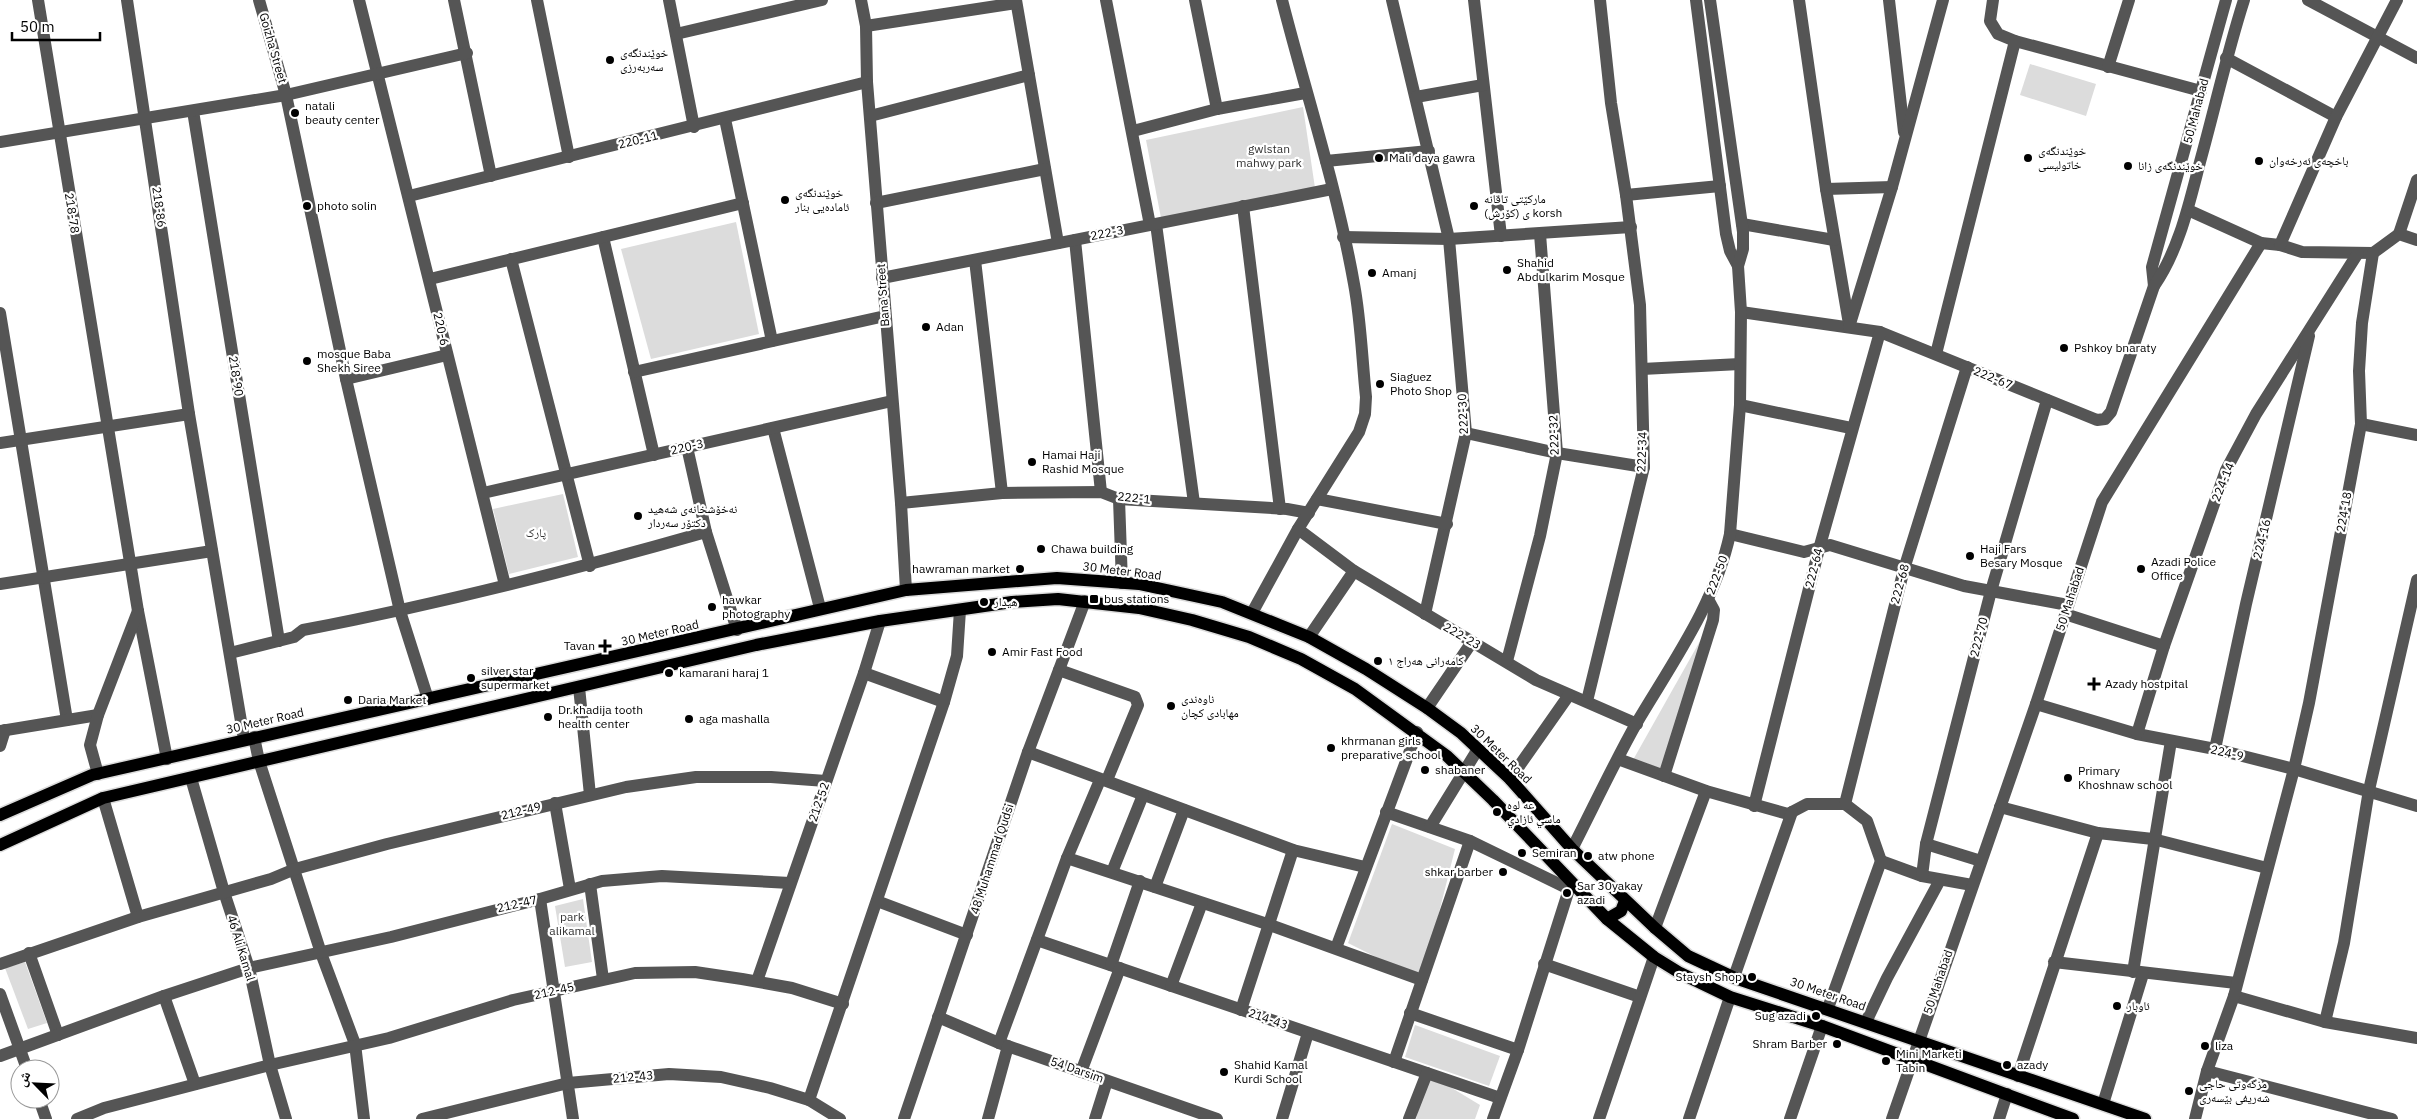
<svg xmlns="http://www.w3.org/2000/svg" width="2417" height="1119" viewBox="0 0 2417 1119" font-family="'IBM Plex Sans','Noto Naskh Arabic',sans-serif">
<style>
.green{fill:#dcdcdc}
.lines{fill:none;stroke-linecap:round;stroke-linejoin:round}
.major-casing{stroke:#dbdbdb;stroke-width:15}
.minor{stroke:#555;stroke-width:12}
.major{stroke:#000;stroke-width:12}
.poi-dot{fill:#000;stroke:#fff;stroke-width:2}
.labels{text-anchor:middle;stroke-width:4.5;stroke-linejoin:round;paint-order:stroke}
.street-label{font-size:12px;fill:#000;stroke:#fff}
.poi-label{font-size:12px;fill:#000;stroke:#fff;text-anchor:start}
.park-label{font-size:12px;fill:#333;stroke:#fff}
</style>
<rect width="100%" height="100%" fill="#fff"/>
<!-- green -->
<g class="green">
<path d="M 2030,64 L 2096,84 L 2086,116 L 2020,95 Z"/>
<path d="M 1303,107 L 1315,188 L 1161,218 L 1146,140 Z"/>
<path d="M 736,222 L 759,334 L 651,359 L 621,249 Z"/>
<path d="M 563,494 L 578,557 L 509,574 L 493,509 Z"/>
<path d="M 1718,609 L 1670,771 L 1633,760 Z"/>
<path d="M 1392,824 L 1455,849 L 1422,980 L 1348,943 Z"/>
<path d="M 583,899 L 592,962 L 565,967 L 555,906 Z"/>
<path d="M 25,962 L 47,1023 L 28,1029 L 5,968 Z"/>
<path d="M 1415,1025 L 1500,1056 L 1489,1086 L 1405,1057 Z"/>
<path d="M 1427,1073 L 1480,1105 L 1475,1119 L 1416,1119 Z"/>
</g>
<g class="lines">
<defs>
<g id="major">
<path d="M 0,815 L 92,775 L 906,590 L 1057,578 L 1139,584 L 1222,602 L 1309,637 L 1366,669 L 1427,708 L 1461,733 L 1510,779 L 1572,849 L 1655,928 L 1688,956 L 1735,978 L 2145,1119"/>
<path d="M 0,845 L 103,798 L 756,645 L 880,621 L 1012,602 L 1058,599 L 1139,608 L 1192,620 L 1249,637 L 1301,659 L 1355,689 L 1447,756 L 1493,800 L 1607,919 L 1654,957 L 1680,973 L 1730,997 L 1822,1026 L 2073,1119"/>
<path d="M 1607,919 L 1621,911 L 1625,901"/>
</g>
</defs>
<!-- major casing -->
<use href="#major" class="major-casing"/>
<!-- minor -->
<g class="minor">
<path d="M 38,0 L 138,611 L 167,759"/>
<path d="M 127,0 L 189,414 L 244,739"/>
<path d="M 259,0 L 286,95 L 346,379 L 400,611 L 428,699"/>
<path d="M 359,0 L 505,585"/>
<path d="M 454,0 L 491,176"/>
<path d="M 537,0 L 569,157"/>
<path d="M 669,0 L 694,127"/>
<path d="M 861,0 L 866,26 L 867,82 L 901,503 L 906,590"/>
<path d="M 1016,0 L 1058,243"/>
<path d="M 1106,0 L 1150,225"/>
<path d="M 1195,0 L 1217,109"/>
<path d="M 1392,0 L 1449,239 L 1466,433 L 1425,614"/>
<path d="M 1474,0 L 1501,236"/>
<path d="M 1696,0 L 1726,234 L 1730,251 L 1738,266"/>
<path d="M 1799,0 L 1826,189 L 1849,324"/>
<path d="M 1889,0 L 1904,132"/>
<path d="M 1993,0 L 1990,21 L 1998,34 L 2015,41 L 2201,91"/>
<path d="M 2308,0 L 2417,58"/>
<path d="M 866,26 L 1016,3"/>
<path d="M 676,34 L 822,0"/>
<path d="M 2226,58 L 2336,117"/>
<path d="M 2108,67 L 2129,0"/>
<path d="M 1416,97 L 1483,85"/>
<path d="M 193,111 L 279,641"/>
<path d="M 870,116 L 1029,75"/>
<path d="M 725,119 L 772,341"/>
<path d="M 1133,131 L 1217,109 L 1305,93"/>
<path d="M 0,142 L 286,95 L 467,53"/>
<path d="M 1326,161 L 1429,151"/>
<path d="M 1826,189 L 1892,187"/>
<path d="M 1626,195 L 1720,186"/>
<path d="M 409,196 L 867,82"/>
<path d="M 876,203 L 1045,169"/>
<path d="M 1243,206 L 1280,509"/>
<path d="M 1156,224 L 1194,503"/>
<path d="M 1742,224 L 1834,240"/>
<path d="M 2399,234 L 2417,180"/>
<path d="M 603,237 L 654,455"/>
<path d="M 1343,237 L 1449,239 L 1631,227"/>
<path d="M 1075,240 L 1101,492"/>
<path d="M 2261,243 L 2280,245 L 2302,252 L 2373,253 L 2399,234 L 2417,240"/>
<path d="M 2280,245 L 2336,117 L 2397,0"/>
<path d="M 511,259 L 590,566"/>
<path d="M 975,260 L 1002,493"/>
<path d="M 882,278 L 1332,189"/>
<path d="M 430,279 L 743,203"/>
<path d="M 2154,286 L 2152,267 L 2226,0"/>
<path d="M 1741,312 L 1880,332 L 2097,420 L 2105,419 L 2111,412 L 2154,286 C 2179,250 2189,204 2200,162 C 2215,108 2227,53 2244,0"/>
<path d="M 0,313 L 67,720"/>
<path d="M 1849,327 L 1892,187 L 1943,0"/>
<path d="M 1936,354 L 2015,41"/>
<path d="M 1642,369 L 1740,364"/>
<path d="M 634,372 L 885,316"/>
<path d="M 346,379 L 447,355"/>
<path d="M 1740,405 L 1851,428"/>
<path d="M 2361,424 L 2417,435"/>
<path d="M 773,428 L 820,608"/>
<path d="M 1466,433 L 1557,453 L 1644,467"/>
<path d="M 0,443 L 189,414"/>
<path d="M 687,447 L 706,532 L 737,630"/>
<path d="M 483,493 L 892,401"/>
<path d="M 1119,499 L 1122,583"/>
<path d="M 1317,499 L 1447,524"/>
<path d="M 901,503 L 1002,493 L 1101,492 L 1119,499 L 1287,509 L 1309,513"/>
<path d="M 1298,529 L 1354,571 L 1536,680 L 1637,724"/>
<path d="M 1730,534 L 1804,552 L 1830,545 L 1964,586 L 2068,605"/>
<path d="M 0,584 L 212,551"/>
<path d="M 1252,613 L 1298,529 L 1359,432 L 1365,414 L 1366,397 C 1362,360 1361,321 1354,284 C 1337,188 1306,94 1282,0"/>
<path d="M 2065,614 L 2164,646"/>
<path d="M 1309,637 L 1354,571"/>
<path d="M 230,653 L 294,637 L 303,630 C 439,604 573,570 706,532"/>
<path d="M 1507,661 L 1540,536 L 1557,453 L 1540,234"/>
<path d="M 1059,670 L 1135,697 L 1138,705 L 1107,780"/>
<path d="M 864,673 L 944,702"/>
<path d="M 579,687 L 590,795"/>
<path d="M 1587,701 L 1644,467 L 1640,305 L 1626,195 L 1611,103 L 1600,0"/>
<path d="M 2036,704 L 2137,734 L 2215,749 L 2294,769 L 2417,806"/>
<path d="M 1427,708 L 1472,642"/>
<path d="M 0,731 L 98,715"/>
<path d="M 2137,734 L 2164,646 L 2226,470 L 2256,414 L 2358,253"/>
<path d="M 254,737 L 259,761 L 321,953 L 355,1044 L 364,1119"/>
<path d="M 0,746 L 5,730"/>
<path d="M 2215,749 L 2246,604 L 2309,336"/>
<path d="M 1028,752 L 1293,850 L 1365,867"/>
<path d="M 1618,759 L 1706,791 L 1788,814 L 1807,804 L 1845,804 L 1867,821 L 1881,861"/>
<path d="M 98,774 L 90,745 L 98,715 L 138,611"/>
<path d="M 1664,776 L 1713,620 L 1714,610 L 1708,599"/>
<path d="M 191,778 L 224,892 L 249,968 L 270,1065 L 286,1119"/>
<path d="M 1510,779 L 1569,695"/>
<path d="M 103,798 L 138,917"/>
<path d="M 555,803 L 570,889"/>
<path d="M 1845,804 L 1904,569 L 1967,367"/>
<path d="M 1754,806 L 1819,549 L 1880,332"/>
<path d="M 2000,807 L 2098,833 L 2153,839 L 2267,868"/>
<path d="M 1386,812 L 1470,841 L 1567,888"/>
<path d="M 1430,827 L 1478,749"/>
<path d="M 1926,844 L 1981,861"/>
<path d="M 1572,849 C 1593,808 1613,765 1636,724 C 1672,663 1715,604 1730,534 L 1740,405 L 1741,312 L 1738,266 L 1743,249 L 1743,232 L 1710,0"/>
<path d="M 1067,858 L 1270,925 L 1422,980"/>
<path d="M 1881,861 L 1922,876 L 1972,885"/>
<path d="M 1112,872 L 1143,795"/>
<path d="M 1922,876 L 1926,844 L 1991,591 L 2047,400"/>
<path d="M 590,884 L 603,979"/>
<path d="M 1155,887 L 1184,810"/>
<path d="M 540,899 L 573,1119"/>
<path d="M 877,901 L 967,935"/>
<path d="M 1655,928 L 1706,791"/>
<path d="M 1037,940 L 1500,1098"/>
<path d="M 1336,948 L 1417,732"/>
<path d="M 29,953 L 58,1035"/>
<path d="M 2054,962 L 2236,983"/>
<path d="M 0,964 L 138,917 L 271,879 L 295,869 L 387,844 L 626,787 L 696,777 L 771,777 L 826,781"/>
<path d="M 1544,964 L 1640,997"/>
<path d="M 1111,965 L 1140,881"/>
<path d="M 2133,972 L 2171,741"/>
<path d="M 1734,977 L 1792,812"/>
<path d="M 757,981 L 864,673 L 880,621"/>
<path d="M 1171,986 L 1202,903"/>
<path d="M 0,994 L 27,1069"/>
<path d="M 164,996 L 195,1084"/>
<path d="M 2234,996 L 2325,1022 L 2417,1038"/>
<path d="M 1828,1008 L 1881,861"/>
<path d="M 1241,1010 L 1293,850"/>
<path d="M 1410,1013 L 1518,1050"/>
<path d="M 938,1017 L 999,1043 L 1217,1119"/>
<path d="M 1866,1022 L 1887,978 L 1940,880"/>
<path d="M 2325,1022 L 2344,943 L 2369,790 L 2417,580"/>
<path d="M 999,1043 L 1067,858 L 1100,780"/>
<path d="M 0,1056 L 164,996 L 249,968 L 391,937 L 540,899 L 602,881 L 662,876 L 790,883"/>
<path d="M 1394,1062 L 1470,841"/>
<path d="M 2207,1071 L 2392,1119"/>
<path d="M 1081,1072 L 1120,968"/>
<path d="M 2018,1076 L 2098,833"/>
<path d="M 39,1099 L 46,1119"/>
<path d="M 809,1100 L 944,702 L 957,656 L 960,610"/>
<path d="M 2103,1104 L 2143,974"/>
<path d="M 77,1119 L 104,1108 L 270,1065 L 389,1038 L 513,1000 L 635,973 L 695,972 L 742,979 L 792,988 L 843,1004"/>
<path d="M 422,1119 L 568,1083 L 669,1074 L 721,1077 L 770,1088 L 809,1100 L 840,1119"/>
<path d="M 904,1119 L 1028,752 L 1085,601"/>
<path d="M 988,1119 L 1008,1046"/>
<path d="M 1095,1119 L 1107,1081"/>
<path d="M 1282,1119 L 1308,1033"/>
<path d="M 1409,1119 L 1427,1073"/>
<path d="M 1493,1119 L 1518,1050 L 1571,883"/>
<path d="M 1599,1119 L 1654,957"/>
<path d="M 1689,1119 L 1730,997"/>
<path d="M 1790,1119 L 1822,1026"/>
<path d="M 1892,1119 L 2036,704 L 2102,502 L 2261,243 L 2188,210"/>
<path d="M 1999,1119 L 2007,1094"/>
<path d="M 2195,1119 L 2207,1071 L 2234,996 L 2294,769 L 2309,703 L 2361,424 L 2359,371 L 2362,323 L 2373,253"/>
</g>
<!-- major -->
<use href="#major" class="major"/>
</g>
<!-- markers -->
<g class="poi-dot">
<circle cx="610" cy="60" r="5"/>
<circle cx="295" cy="113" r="5"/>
<circle cx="1379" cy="158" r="5"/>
<circle cx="2028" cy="158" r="5"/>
<circle cx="2259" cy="161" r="5"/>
<circle cx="2128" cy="166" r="5"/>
<circle cx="785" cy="200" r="5"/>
<circle cx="307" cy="206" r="5"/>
<circle cx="1474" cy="206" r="5"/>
<circle cx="1507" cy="270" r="5"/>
<circle cx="1372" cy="273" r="5"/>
<circle cx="926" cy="327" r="5"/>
<circle cx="2064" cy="348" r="5"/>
<circle cx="307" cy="361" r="5"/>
<circle cx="1380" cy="384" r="5"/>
<circle cx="1032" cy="462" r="5"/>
<circle cx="638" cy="516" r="5"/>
<circle cx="1041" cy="549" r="5"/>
<circle cx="1970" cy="556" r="5"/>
<circle cx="1020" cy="569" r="5"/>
<circle cx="2141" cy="569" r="5"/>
<rect x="1089" y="594" width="10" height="10" rx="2.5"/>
<circle cx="984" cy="602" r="5"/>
<circle cx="712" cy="607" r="5"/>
<path d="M602.5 638.5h5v5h5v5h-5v5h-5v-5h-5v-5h5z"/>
<circle cx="992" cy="652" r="5"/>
<circle cx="1378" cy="661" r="5"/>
<circle cx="669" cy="673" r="5"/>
<circle cx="471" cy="678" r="5"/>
<path d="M2091.5 676.5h5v5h5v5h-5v5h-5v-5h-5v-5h5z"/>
<circle cx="348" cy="700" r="5"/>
<circle cx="1171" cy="706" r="5"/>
<circle cx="548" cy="717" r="5"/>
<circle cx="689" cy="719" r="5"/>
<circle cx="1331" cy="748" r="5"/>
<circle cx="1425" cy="770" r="5"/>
<circle cx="2068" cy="778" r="5"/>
<circle cx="1497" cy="812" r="5"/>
<circle cx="1522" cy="853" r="5"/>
<circle cx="1588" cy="856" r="5"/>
<circle cx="1503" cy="872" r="5"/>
<circle cx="1567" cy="893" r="5"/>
<circle cx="1752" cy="977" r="5"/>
<circle cx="2117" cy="1006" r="5"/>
<circle cx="1816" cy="1016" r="5"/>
<circle cx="1837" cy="1044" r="5"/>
<circle cx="2205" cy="1046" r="5"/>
<circle cx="1886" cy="1061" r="5"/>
<circle cx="2007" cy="1065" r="5"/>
<circle cx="1224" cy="1072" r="5"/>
<circle cx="2189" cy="1091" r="5"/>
</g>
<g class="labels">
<!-- street labels -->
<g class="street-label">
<text transform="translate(273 48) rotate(74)" y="4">Goizha Street</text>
<text transform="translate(2196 111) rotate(-75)" y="4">50 Mahabad</text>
<text transform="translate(638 140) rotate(-14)" y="4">220-11</text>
<text transform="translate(159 207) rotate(82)" y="4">218-86</text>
<text transform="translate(72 213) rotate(81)" y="4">218-78</text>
<text transform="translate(1107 233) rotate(-11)" y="4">222-3</text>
<text transform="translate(883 295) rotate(-94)" y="4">Bana Street</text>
<text transform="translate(441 329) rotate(77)" y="4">220-6</text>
<text transform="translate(236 376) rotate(81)" y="4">218-90</text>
<text transform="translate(1993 378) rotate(22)" y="4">222-67</text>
<text transform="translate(1463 414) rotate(-93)" y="4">222-30</text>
<text transform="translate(1554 435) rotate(-92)" y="4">222-32</text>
<text transform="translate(687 447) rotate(-13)" y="4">220-3</text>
<text transform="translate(1642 452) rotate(-88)" y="4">222-34</text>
<text transform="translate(2223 482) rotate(-68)" y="4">224-14</text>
<text transform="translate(1134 498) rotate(6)" y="4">222-1</text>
<text transform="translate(2344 512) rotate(-80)" y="4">224-18</text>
<text transform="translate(2262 539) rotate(-76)" y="4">224-16</text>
<text transform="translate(1814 568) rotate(-76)" y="4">222-64</text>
<text transform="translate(1122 571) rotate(7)" y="4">30 Meter Road</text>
<text transform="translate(1717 575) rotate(-70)" y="4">222-50</text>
<text transform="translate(1900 584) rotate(-75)" y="4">222-68</text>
<text transform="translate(2070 599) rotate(-72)" y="4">50 Mahabad</text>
<text transform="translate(660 633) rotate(-13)" y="4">30 Meter Road</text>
<text transform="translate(1462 636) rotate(30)" y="4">222-23</text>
<text transform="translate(1979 637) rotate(-76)" y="4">222-70</text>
<text transform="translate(265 721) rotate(-13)" y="4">30 Meter Road</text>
<text transform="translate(2227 753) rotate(13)" y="4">224-9</text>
<text transform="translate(1501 754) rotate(44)" y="4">30 Meter Road</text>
<text transform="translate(819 802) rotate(-71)" y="4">212-52</text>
<text transform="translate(521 811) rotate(-14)" y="4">212-49</text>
<text transform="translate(992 859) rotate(-72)" y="4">48 Muhammad Qudsi</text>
<text transform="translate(517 904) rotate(-13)" y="4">212-47</text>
<text transform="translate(241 948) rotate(73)" y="4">46 Ali Kamal</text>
<text transform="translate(1938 982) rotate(-71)" y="4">50 Mahabad</text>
<text transform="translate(554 991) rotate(-13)" y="4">212-45</text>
<text transform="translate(1828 994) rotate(19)" y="4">30 Meter Road</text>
<text transform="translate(1268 1019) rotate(19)" y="4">214-43</text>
<text transform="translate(1077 1070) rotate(19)" y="4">54 Darsim</text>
<text transform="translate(633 1077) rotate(-5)" y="4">212-43</text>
</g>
<!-- poi labels -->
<g class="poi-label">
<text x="620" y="57">خوێندنگەی<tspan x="620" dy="14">سەربەرزی</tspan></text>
<text x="305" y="110">natali<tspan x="305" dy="14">beauty center</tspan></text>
<text x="2038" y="155">خوێندنگەی<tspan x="2038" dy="14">خاتولیسی</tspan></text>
<text x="1389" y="162">Mali daya gawra</text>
<text x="2269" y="165">باخچەی ئەرخەوان</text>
<text x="2138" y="170">خوێندنگەی زانا</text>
<text x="795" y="197">خوێندنگەی<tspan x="795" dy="14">ئامادەیی بنار</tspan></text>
<text x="1484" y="203">مارکێتی تاقانە<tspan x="1484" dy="14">ی (کۆرش) korsh</tspan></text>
<text x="317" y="210">photo solin</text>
<text x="1517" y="267">Shahid<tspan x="1517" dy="14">Abdulkarim Mosque</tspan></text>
<text x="1382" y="277">Amanj</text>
<text x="936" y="331">Adan</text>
<text x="2074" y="352">Pshkoy bnaraty</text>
<text x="317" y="358">mosque Baba<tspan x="317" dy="14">Shekh Siree</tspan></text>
<text x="1390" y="381">Siaguez<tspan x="1390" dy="14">Photo Shop</tspan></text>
<text x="1042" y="459">Hamai Haji<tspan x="1042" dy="14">Rashid Mosque</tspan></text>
<text x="648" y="513">نەخۆشخانەی شەهید<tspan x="648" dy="14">دکتۆر سەردار</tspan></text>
<text x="1051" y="553">Chawa building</text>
<text x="1980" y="553">Haji Fars<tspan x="1980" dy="14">Besary Mosque</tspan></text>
<text x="2151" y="566">Azadi Police<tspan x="2151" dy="14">Office</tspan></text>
<text x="1010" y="573" text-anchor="end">hawraman market</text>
<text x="1104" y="603">bus stations</text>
<text x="722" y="604">hawkar<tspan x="722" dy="14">photography</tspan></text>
<text x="994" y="606">هيدار</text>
<text x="595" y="650" text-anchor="end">Tavan</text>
<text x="1002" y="656">Amir Fast Food</text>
<text x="1388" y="665">کامەرانی هەراج ۱</text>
<text x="481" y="675">silver star<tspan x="481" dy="14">supermarket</tspan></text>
<text x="679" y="677">kamarani haraj 1</text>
<text x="2105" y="688">Azady hostpital</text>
<text x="1181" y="703">ناوەندی<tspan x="1181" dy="14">مهابادی کچان</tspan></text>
<text x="358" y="704">Daria Market</text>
<text x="558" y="714">Dr.khadija tooth<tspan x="558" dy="14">health center</tspan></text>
<text x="699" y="723">aga mashalla</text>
<text x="1341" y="745">khrmanan girls<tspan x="1341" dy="14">preparative school</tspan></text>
<text x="1435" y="774">shabaner</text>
<text x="2078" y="775">Primary<tspan x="2078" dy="14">Khoshnaw school</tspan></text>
<text x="1507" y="809">عه لوه<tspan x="1507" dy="14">ماسي ئازادي</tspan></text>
<text x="1532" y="857">Semiran</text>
<text x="1598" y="860">atw phone</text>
<text x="1493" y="876" text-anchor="end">shkar barber</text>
<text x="1577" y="890">Sar 30yakay<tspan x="1577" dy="14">azadi</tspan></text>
<text x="1742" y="981" text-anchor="end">Staysh Shop</text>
<text x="2127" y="1010">ئاوبار</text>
<text x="1806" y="1020" text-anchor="end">Sug azadi</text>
<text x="1827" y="1048" text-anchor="end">Shram Barber</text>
<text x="2215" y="1050">liza</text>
<text x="1896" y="1058">Mini Marketi<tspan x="1896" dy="14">Tabin</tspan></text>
<text x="1234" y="1069">Shahid Kamal<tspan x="1234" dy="14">Kurdi School</tspan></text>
<text x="2017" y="1069">azady</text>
<text x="2199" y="1088">مزگەوتی حاجی<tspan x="2199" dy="14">شەریفی بێسەری</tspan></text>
</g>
<!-- park labels -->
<g class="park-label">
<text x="1269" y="153">gwlstan<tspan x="1269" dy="14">mahwy park</tspan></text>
<text x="536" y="537">پارک</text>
<text x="572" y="921">park<tspan x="572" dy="14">alikamal</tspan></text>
</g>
</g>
<!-- north arrow -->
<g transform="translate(35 1084) rotate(294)"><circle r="24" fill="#ffffff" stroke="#999999"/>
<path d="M0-4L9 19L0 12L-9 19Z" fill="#000000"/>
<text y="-8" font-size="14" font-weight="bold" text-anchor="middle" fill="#000000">ش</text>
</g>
<!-- scale -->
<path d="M12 32v8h88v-8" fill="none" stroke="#000000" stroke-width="2.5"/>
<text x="20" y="32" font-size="15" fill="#000000" stroke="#ffffff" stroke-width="4" paint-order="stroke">50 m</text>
</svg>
